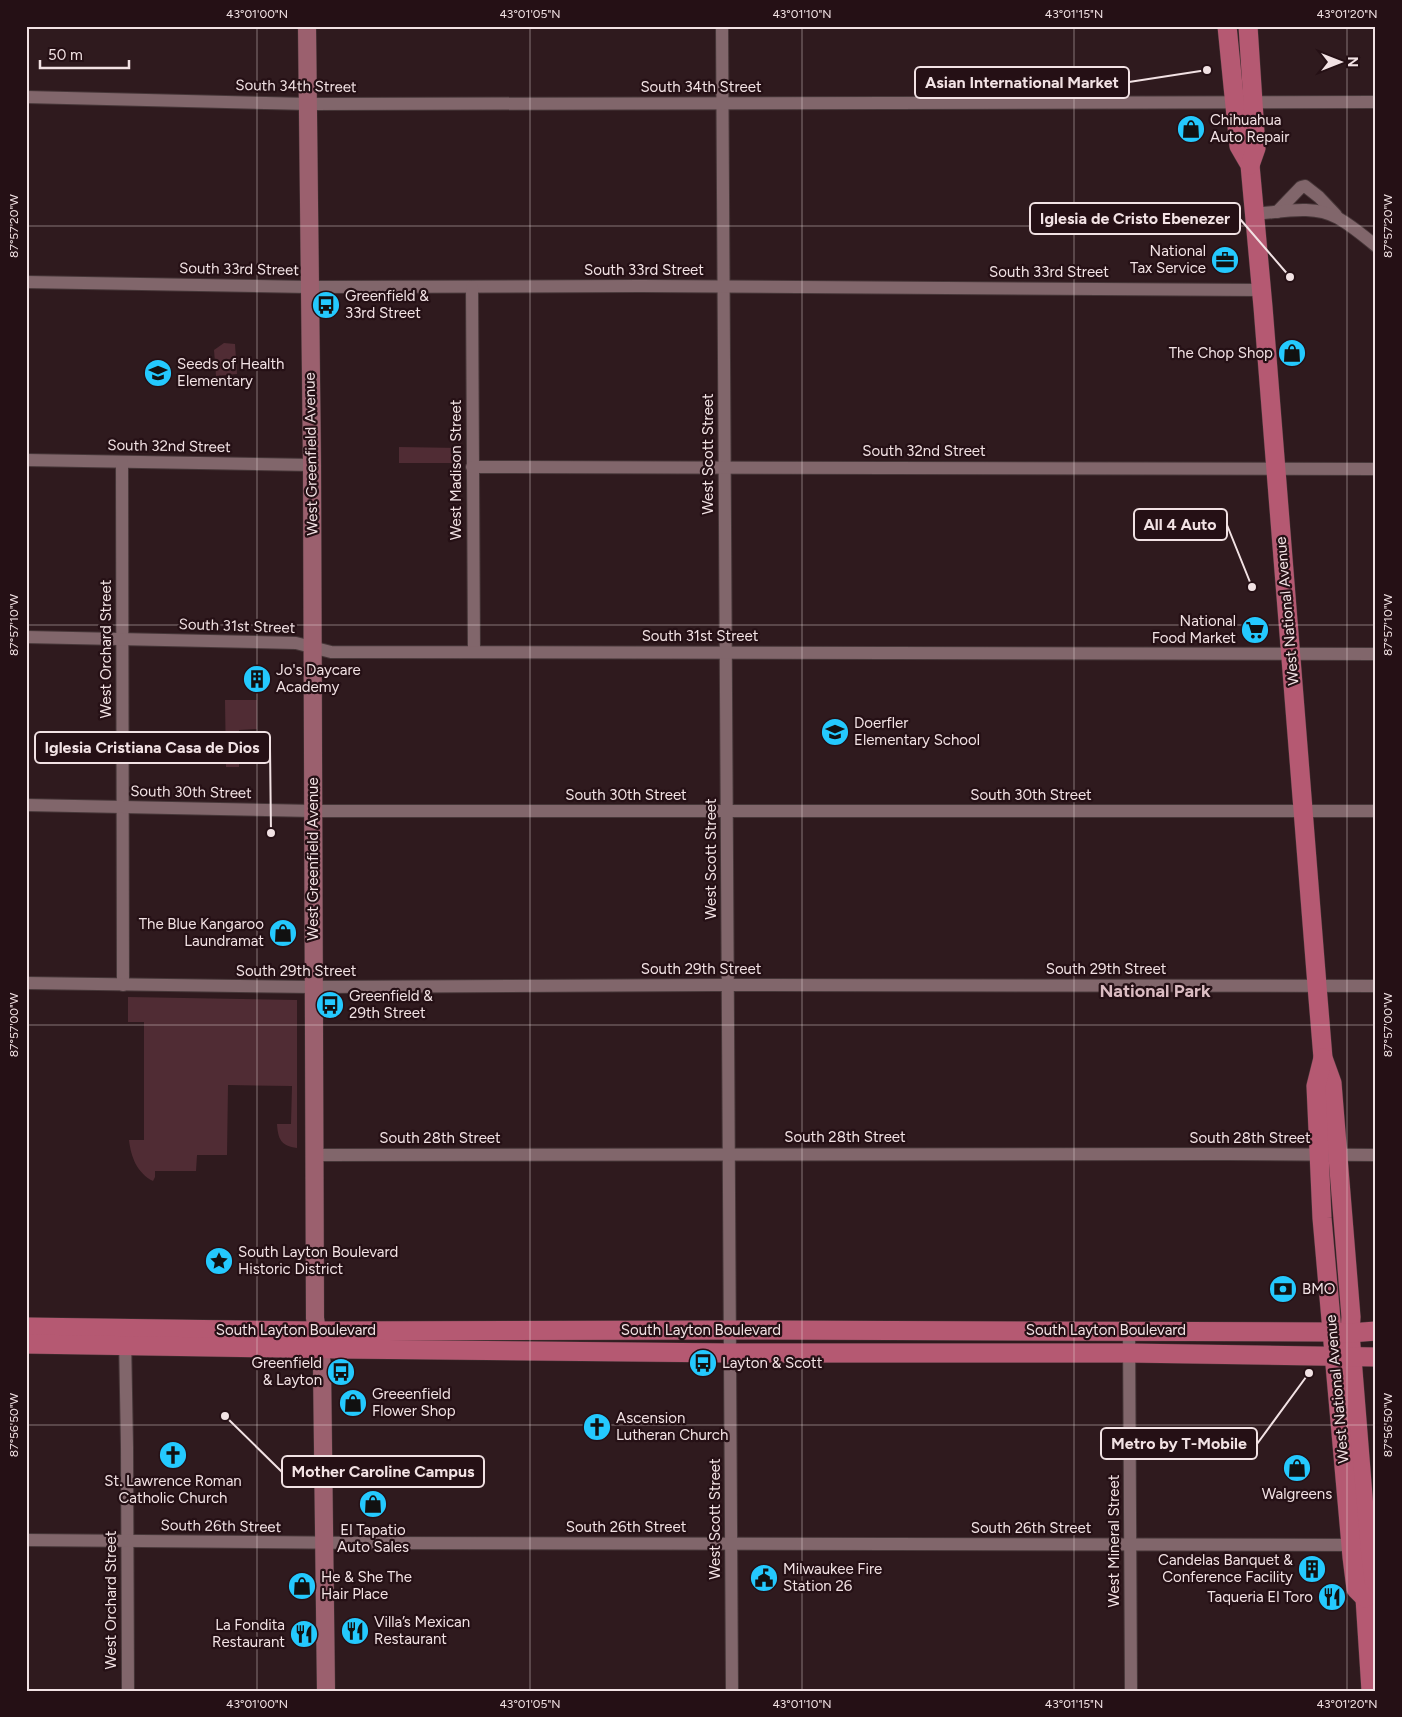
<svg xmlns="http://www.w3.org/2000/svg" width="1402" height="1717" viewBox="0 0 1402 1717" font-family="Figtree,sans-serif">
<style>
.green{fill:#502c34}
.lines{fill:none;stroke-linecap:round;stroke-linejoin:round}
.minor-casing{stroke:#463638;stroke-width:14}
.secondary-casing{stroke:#463638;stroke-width:19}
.primary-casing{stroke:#463638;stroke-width:20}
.minor{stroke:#81666b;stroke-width:12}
.secondary{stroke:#9b606e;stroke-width:18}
.primary{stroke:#b55972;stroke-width:19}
.ticks{fill:none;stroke:#f2e2e4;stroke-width:1;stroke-opacity:0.45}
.labels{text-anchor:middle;stroke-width:4.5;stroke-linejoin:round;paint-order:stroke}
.street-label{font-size:15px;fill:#f2e2e4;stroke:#251015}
.poi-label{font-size:15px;fill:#f2e2e4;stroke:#251015;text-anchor:start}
.quarter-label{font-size:18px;font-weight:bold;fill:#dbbcc2;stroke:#251015}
.leader{fill:none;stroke:#f2e2e4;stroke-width:2}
.callout-dot{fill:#f2e2e4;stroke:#251015;stroke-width:2}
.callout{fill:#251015;stroke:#f2e2e4;stroke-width:2}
.callout-label{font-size:16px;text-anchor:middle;font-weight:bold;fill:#f2e2e4}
.neatline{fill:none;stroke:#f2e2e4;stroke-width:2}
.ticks-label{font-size:12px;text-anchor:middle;fill:#f2e2e4}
</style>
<rect width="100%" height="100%" fill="#2f1a1e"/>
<!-- green -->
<g class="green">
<path d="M 224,343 L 235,344 L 237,374 L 216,376 L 214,350 Z"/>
<path d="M 399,447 L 460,448 L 460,463 L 399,463 Z"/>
<path d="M 225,700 L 257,700 L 257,729 L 239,730 L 239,767 L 226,767 Z"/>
<path d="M 128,997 L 297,1000 L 297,1148 C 281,1146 278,1139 277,1124 L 291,1124 L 292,1086 L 228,1085 L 227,1155 L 197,1155 L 196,1171 L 155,1171 L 155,1177 L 153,1181 C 137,1173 131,1157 129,1140 L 144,1140 L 144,1022 L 128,1022 Z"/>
</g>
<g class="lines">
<defs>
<g id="minor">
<path d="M 722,26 L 732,1691"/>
<path d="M 26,97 L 309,104 L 1376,102"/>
<path d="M 1277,212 L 1301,187 L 1305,186 L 1319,197 L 1336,215"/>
<path d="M 1254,214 C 1282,212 1313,204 1338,218 C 1352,226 1364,236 1376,246"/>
<path d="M 26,282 L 309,287 L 641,286 L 1261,290"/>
<path d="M 472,287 L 474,652"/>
<path d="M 26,460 L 312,465"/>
<path d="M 122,462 L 123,985"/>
<path d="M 472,467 L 1376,469"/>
<path d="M 26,637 L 296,643 L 331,652 L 1376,654"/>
<path d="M 26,805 L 313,811 L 1376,811"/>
<path d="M 26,983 L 313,987 L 716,985 L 1376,986"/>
<path d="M 315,1155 L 1226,1154 L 1376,1155"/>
<path d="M 1129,1330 L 1131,1691"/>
<path d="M 125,1338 L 127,1447 L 128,1691"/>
<path d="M 26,1540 L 363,1543 L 1359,1545"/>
</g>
<path id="secondary" d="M 307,26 L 312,465 L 315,1318 L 322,1365 L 326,1691"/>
<g id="primary">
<path d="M 1227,26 L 1239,146 L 1250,165 L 1263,307 L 1318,998 L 1323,1058 L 1332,1083 L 1351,1317 L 1350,1333 L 1368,1558 L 1370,1587 L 1365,1598 L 1371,1691"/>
<path d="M 1248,26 L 1256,148 L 1250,165"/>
<path d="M 1323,1058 L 1316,1086 L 1322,1218 L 1352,1557 L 1356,1589 L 1365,1598"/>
<path d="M 26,1327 L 317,1331 L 747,1330 L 1332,1332 L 1350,1333 L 1376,1331"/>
<path d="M 26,1344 L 341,1349 L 730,1353 L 1129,1353 L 1376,1357"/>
</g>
</defs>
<!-- minor casing -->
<use href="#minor" class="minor-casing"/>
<!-- secondary casing -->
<use href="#secondary" class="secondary-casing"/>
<!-- primary casing -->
<use href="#primary" class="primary-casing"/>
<!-- minor -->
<use href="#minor" class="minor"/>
<!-- secondary -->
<use href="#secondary" class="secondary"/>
<!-- primary -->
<use href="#primary" class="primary"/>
</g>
<!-- ticks -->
<path class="ticks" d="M 257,26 L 257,1691M 530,26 L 530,1691M 802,26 L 802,1691M 1074,26 L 1074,1691M 1347,26 L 1347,1691M 26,226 L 1376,226M 26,625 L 1376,625M 26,1025 L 1376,1025M 26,1425 L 1376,1425"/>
<!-- icons -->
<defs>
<symbol id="shop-disc" viewBox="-11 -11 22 22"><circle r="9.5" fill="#24c9fe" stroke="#251015"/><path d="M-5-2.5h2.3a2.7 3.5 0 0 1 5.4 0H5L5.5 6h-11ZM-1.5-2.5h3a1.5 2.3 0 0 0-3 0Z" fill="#111"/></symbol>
<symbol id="office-disc" viewBox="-11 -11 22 22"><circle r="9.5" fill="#24c9fe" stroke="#251015"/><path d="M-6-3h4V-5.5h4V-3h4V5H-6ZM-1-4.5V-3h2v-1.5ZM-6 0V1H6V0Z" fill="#111"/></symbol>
<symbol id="bus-disc" viewBox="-11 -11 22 22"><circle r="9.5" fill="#24c9fe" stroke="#251015"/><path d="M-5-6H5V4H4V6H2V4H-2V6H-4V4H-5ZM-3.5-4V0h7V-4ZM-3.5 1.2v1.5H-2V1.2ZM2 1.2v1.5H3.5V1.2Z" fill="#111"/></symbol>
<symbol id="school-disc" viewBox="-11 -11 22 22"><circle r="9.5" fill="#24c9fe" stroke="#251015"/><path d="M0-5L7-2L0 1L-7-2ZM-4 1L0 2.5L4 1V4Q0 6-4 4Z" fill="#111"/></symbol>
<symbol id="supermarket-disc" viewBox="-11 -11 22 22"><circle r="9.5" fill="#24c9fe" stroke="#251015"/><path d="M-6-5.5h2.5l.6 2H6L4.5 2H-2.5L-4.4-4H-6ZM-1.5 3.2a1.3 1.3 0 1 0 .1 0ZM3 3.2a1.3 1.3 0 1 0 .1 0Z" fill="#111"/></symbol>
<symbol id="building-disc" viewBox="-11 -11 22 22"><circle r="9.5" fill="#24c9fe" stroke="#251015"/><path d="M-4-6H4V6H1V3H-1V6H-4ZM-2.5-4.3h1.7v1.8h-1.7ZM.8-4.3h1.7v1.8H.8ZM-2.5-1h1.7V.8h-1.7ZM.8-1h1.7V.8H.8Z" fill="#111"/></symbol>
<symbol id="sight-disc" viewBox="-11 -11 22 22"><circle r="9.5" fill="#24c9fe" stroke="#251015"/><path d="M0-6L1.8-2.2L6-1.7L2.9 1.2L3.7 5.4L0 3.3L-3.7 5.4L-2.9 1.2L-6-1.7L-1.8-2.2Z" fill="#111"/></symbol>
<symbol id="bank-disc" viewBox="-11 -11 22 22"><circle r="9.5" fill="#24c9fe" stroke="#251015"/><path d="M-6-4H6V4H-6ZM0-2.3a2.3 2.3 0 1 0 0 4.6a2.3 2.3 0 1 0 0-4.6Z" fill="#111"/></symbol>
<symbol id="church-disc" viewBox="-11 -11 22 22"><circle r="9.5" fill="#24c9fe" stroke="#251015"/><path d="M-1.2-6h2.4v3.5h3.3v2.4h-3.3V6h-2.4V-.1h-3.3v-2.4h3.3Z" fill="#111"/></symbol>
<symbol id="civic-disc" viewBox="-11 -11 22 22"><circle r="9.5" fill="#24c9fe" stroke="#251015"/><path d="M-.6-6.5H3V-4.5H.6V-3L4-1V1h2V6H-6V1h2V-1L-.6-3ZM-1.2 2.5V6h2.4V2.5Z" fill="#111"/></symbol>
<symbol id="restaurant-disc" viewBox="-11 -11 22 22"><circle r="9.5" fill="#24c9fe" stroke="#251015"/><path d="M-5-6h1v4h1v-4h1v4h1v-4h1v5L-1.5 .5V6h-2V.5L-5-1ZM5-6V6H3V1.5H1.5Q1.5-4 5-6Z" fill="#111"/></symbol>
</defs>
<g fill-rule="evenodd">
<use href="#shop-disc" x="1175" y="113" width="32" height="32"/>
<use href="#office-disc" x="1209" y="244" width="32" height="32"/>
<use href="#bus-disc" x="310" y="289" width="32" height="32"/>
<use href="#shop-disc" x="1276" y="337" width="32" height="32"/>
<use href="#school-disc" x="142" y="357" width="32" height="32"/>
<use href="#supermarket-disc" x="1239" y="614" width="32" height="32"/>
<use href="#building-disc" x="241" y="663" width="32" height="32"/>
<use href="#school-disc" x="819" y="716" width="32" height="32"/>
<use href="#shop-disc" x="267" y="917" width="32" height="32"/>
<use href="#bus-disc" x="314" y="989" width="32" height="32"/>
<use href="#sight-disc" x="203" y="1245" width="32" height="32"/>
<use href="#bank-disc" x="1267" y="1273" width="32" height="32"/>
<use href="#bus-disc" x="687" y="1347" width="32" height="32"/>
<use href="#bus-disc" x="325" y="1356" width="32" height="32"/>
<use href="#shop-disc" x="337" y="1387" width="32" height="32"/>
<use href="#church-disc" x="581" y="1411" width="32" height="32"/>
<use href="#church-disc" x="157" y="1439" width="32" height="32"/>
<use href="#shop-disc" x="1281" y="1452" width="32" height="32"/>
<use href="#shop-disc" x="357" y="1488" width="32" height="32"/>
<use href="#building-disc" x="1296" y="1553" width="32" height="32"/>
<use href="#civic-disc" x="748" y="1562" width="32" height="32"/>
<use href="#shop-disc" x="286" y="1570" width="32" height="32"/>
<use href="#restaurant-disc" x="1316" y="1581" width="32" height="32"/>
<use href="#restaurant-disc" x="339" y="1615" width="32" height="32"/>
<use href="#restaurant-disc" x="288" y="1618" width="32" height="32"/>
</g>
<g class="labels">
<!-- street labels -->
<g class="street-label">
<text transform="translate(296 86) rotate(1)" y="5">South 34th Street</text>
<text x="701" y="92">South 34th Street</text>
<text transform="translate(239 269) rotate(1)" y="5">South 33rd Street</text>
<text x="644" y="275">South 33rd Street</text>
<text x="1049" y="277">South 33rd Street</text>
<text transform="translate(169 446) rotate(1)" y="5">South 32nd Street</text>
<text x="924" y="456">South 32nd Street</text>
<text transform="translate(311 454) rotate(-91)" y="5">West Greenfield Avenue</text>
<text transform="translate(708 454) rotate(-90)" y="5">West Scott Street</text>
<text transform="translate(456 470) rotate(-90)" y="5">West Madison Street</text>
<text transform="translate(1287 611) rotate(-95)" y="5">West National Avenue</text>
<text transform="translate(237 626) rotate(2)" y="5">South 31st Street</text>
<text x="700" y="641">South 31st Street</text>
<text transform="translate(106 649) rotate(-90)" y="5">West Orchard Street</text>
<text transform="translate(191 792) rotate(1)" y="5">South 30th Street</text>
<text x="626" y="800">South 30th Street</text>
<text x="1031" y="800">South 30th Street</text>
<text transform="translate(313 859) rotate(-90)" y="5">West Greenfield Avenue</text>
<text transform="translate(711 859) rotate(-90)" y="5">West Scott Street</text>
<text x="701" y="974">South 29th Street</text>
<text x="1106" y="974">South 29th Street</text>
<text x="296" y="976">South 29th Street</text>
<text x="845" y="1142">South 28th Street</text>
<text x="440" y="1143">South 28th Street</text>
<text x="1250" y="1143">South 28th Street</text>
<text x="296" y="1335">South Layton Boulevard</text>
<text x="701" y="1335">South Layton Boulevard</text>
<text x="1106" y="1335">South Layton Boulevard</text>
<text transform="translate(1337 1389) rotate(-95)" y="5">West National Avenue</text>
<text transform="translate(715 1519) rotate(-90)" y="5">West Scott Street</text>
<text transform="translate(221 1526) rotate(1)" y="5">South 26th Street</text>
<text x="626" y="1532">South 26th Street</text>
<text x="1031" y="1533">South 26th Street</text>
<text transform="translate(1114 1541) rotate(-90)" y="5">West Mineral Street</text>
<text transform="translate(111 1600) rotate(-90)" y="5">West Orchard Street</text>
</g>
<!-- poi labels -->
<g class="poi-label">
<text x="1210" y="125">Chihuahua<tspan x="1210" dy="17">Auto Repair</tspan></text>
<text x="1206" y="256" text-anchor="end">National<tspan x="1206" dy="17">Tax Service</tspan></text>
<text x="345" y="301">Greenfield &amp;<tspan x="345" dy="17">33rd Street</tspan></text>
<text x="1273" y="358" text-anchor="end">The Chop Shop</text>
<text x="177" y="369">Seeds of Health<tspan x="177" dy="17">Elementary</tspan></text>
<text x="1236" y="626" text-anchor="end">National<tspan x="1236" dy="17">Food Market</tspan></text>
<text x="276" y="675">Jo's Daycare<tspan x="276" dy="17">Academy</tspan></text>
<text x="854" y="728">Doerfler<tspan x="854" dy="17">Elementary School</tspan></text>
<text x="264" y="929" text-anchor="end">The Blue Kangaroo<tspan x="264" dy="17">Laundramat</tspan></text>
<text x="349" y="1001">Greenfield &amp;<tspan x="349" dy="17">29th Street</tspan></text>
<text x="238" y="1257">South Layton Boulevard<tspan x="238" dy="17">Historic District</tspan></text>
<text x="1302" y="1294">BMO</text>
<text x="322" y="1368" text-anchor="end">Greenfield<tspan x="322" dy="17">&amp; Layton</tspan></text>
<text x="722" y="1368">Layton &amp; Scott</text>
<text x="372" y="1399">Greeenfield<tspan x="372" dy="17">Flower Shop</tspan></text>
<text x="616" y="1423">Ascension<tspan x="616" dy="17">Lutheran Church</tspan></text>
<text x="173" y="1486" text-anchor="middle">St. Lawrence Roman<tspan x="173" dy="17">Catholic Church</tspan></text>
<text x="1297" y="1499" text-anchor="middle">Walgreens</text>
<text x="373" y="1535" text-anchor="middle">El Tapatio<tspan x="373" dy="17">Auto Sales</tspan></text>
<text x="1293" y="1565" text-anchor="end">Candelas Banquet &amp;<tspan x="1293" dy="17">Conference Facility</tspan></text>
<text x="783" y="1574">Milwaukee Fire<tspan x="783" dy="17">Station 26</tspan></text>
<text x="321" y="1582">He &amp; She The<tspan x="321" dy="17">Hair Place</tspan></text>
<text x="1313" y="1602" text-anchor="end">Taqueria El Toro</text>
<text x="374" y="1627">Villa’s Mexican<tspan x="374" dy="17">Restaurant</tspan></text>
<text x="285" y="1630" text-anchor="end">La Fondita<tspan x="285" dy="17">Restaurant</tspan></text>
</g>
<!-- quarter labels -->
<g class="quarter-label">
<text x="1155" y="997">National Park</text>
</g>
</g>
<!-- callouts -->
<path class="leader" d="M1207 70L1129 82M1290 277L1240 219M1252 587L1227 525M271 833L270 748M1309 1373L1257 1444M225 1416L282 1472"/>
<g class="callout-dot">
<circle cx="1207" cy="70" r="5"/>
<circle cx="1290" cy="277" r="5"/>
<circle cx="1252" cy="587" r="5"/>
<circle cx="271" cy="833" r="5"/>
<circle cx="1309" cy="1373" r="5"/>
<circle cx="225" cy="1416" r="5"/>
</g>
<g class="callout">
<rect x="915" y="67" width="214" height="31" rx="5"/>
<rect x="1030" y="203" width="210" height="31" rx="5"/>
<rect x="1134" y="509" width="93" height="31" rx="5"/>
<rect x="35" y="732" width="235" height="31" rx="5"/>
<rect x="1101" y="1428" width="156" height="31" rx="5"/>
<rect x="282" y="1456" width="202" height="31" rx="5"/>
</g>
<g class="callout-label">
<text x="1022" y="88">Asian International Market</text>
<text x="1135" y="224">Iglesia de Cristo Ebenezer</text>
<text x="1180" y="530">All 4 Auto</text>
<text x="152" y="753">Iglesia Cristiana Casa de Dios</text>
<text x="1179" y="1449">Metro by T-Mobile</text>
<text x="383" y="1477">Mother Caroline Campus</text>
</g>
<!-- border -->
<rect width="1402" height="1717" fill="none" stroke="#251015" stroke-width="55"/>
<!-- north arrow -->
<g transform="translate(1340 62) rotate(90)" stroke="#251015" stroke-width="4" paint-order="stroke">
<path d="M0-4L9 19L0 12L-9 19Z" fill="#f2e2e4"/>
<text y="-8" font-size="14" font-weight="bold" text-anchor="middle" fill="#f2e2e4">N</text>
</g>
<!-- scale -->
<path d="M40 60v8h89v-8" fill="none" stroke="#f2e2e4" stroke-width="2.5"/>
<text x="48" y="60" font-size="15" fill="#f2e2e4" stroke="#251015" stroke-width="4" paint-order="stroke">50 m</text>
<rect x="28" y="28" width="1346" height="1662" class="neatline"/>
<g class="ticks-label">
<text x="257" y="18">43°01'00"N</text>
<text x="530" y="18">43°01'05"N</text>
<text x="802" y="18">43°01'10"N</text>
<text x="1074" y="18">43°01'15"N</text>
<text x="1347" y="18">43°01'20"N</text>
<text transform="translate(1388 226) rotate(-90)" y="4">87°57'20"W</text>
<text transform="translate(14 226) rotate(-90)" y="4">87°57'20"W</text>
<text transform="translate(1388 625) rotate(-90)" y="4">87°57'10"W</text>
<text transform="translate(14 625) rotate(-90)" y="4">87°57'10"W</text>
<text transform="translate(1388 1025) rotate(-90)" y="4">87°57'00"W</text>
<text transform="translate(14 1025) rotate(-90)" y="4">87°57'00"W</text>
<text transform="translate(1388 1425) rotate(-90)" y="4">87°56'50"W</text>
<text transform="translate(14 1425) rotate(-90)" y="4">87°56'50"W</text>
<text x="257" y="1708">43°01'00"N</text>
<text x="530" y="1708">43°01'05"N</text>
<text x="802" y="1708">43°01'10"N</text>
<text x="1074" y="1708">43°01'15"N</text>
<text x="1347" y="1708">43°01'20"N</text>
</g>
</svg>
